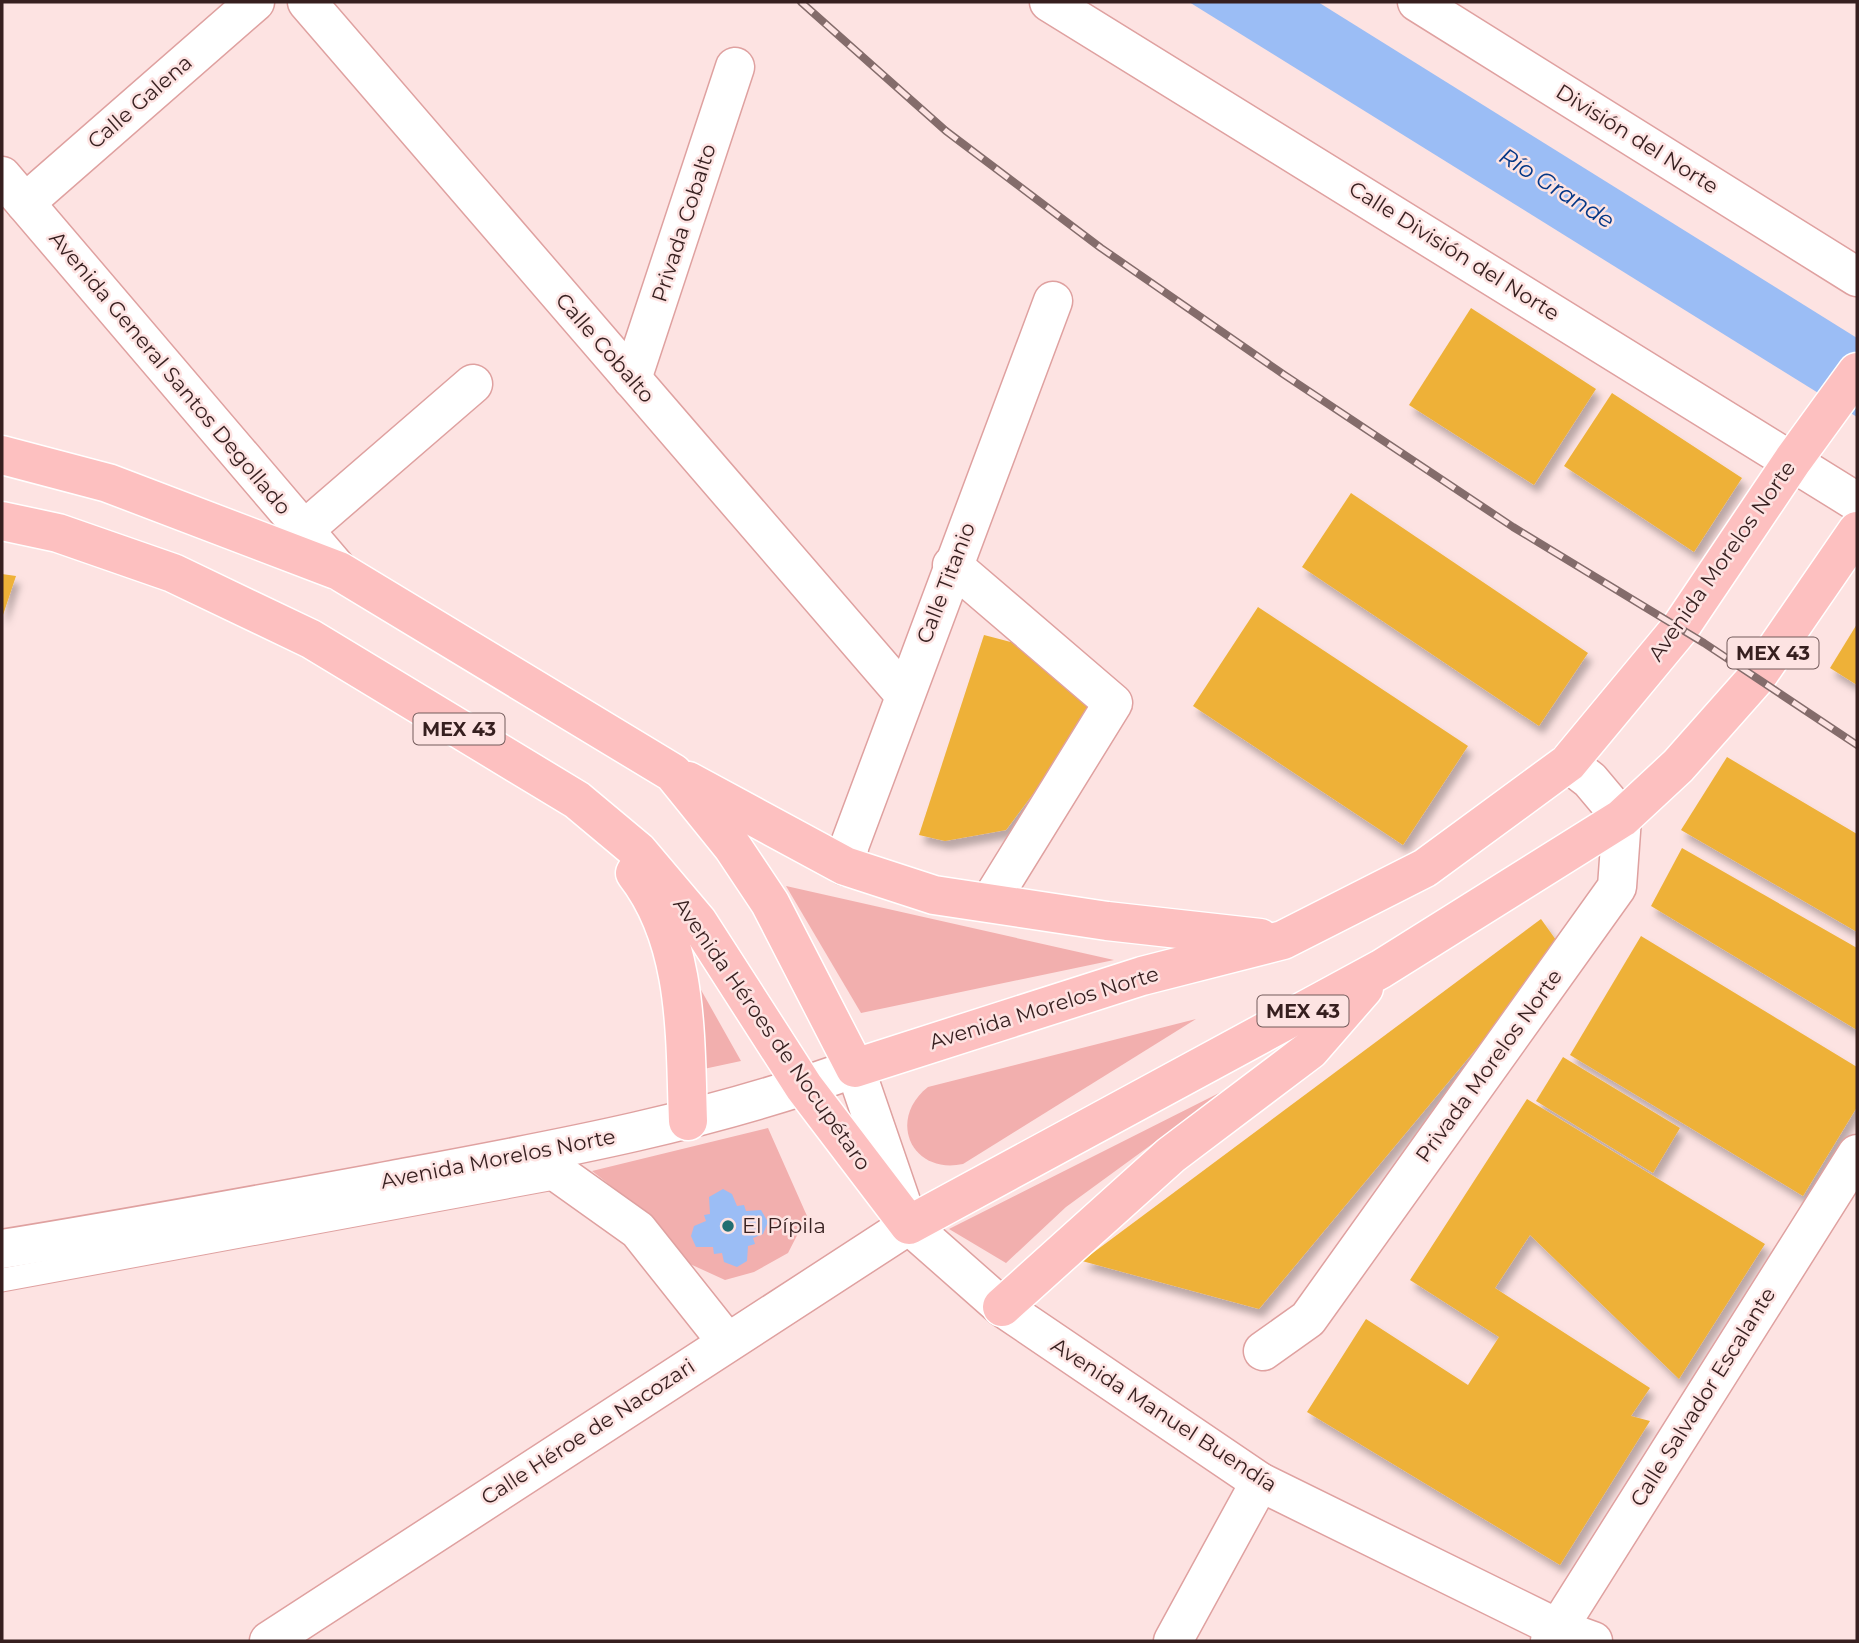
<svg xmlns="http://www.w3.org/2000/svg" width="1859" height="1643" viewBox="0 0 1859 1643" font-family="Montserrat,sans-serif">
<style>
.green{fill:#f2afae}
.water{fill:#9bbdf5}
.building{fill:#eeb138;filter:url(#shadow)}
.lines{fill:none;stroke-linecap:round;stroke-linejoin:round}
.service-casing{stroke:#dfa1a0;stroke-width:25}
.minor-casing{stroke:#dfa1a0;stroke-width:41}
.tertiary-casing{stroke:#dfa1a0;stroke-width:41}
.secondary-casing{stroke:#dfa1a0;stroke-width:41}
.primary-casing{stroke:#fff;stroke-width:41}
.service{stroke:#fff;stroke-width:23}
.minor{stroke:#fff;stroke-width:38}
.tertiary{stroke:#fff;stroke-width:38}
.secondary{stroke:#fff;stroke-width:38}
.primary{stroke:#fdc0c0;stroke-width:38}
.rail-casing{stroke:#846c6b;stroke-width:8}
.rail{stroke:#fde3e2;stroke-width:5;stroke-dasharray:16;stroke-linecap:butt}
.poi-dot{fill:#226e71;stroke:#fde3e2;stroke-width:2.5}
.labels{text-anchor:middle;stroke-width:5;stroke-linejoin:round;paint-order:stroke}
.shield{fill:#fde3e2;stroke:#725a5a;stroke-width:2}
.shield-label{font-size:19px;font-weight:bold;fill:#361f1f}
.street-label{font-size:21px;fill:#361f1f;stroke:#fde3e2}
.poi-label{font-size:21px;fill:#361f1f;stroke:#fde3e2;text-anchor:start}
.water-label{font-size:23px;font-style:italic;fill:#043786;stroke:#fde3e2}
</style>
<defs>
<filter id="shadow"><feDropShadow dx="4.5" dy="8" stdDeviation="3.5" flood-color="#0004"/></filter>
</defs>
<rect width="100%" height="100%" fill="#fde3e2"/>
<!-- green -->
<g class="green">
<path d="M 786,886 L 1114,960 L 861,1013 Z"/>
<path d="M 696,981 L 741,1061 L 699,1070 Z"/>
<path d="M 1196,1019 L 963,1164 C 911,1175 887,1119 928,1087 Z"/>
<path d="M 1229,1088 L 1066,1207 L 1006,1263 L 949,1229 Z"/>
<path d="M 768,1128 L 807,1216 L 788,1253 L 754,1272 L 725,1280 L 690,1264 L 657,1222 L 592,1171 Z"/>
</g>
<!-- water -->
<g class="water">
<path d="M 1189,2 L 1318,2 L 1857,338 L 1857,417 Z"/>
<path d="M 723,1189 L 732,1194 L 737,1206 L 744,1205 L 746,1211 L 761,1210 L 768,1222 L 763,1234 L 753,1238 L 755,1244 L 748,1246 L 747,1261 L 737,1267 L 724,1262 L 722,1253 L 714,1254 L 713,1247 L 696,1247 L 691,1236 L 694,1226 L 706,1221 L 704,1215 L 710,1214 L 709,1197 Z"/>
</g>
<!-- building -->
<g class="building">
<path d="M 1471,308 L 1596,389 L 1534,485 L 1409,405 Z"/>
<path d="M 1612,393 L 1742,478 L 1694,552 L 1564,466 Z"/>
<path d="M 1351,493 L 1588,653 L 1539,726 L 1302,567 Z"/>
<path d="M 2,574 L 16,576 L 2,618 Z"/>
<path d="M 1258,607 L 1468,746 L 1403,845 L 1193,706 Z"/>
<path d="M 1857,624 L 1857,685 L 1830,668 Z"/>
<path d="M 984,635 L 1034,648 L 1095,711 L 1006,830 L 945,841 L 919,835 Z"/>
<path d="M 1727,757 L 1857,834 L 1857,932 L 1681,830 Z"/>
<path d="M 1682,848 L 1857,948 L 1857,1030 L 1651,906 Z"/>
<path d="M 1541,919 L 1561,947 L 1259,1309 L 1082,1261 Z"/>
<path d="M 1641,936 L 1857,1067 L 1857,1107 L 1803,1196 L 1570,1055 Z"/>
<path d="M 1563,1057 L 1680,1128 L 1653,1173 L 1536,1101 Z"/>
<path d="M 1527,1099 L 1765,1244 L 1679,1379 L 1530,1235 L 1495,1288 L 1650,1388 L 1631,1416 L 1650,1421 L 1560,1565 L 1307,1412 L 1366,1319 L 1468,1385 L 1499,1337 L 1410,1280 Z"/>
</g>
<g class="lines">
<defs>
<path id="service" d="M 2,1280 L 560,1177"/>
<g id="minor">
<path d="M 307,2 L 904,694"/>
<path d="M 25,203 L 255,2"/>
<path d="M 632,379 L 735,67"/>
<path d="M 304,530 L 473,384"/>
<path d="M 952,565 L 1113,703 L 990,902"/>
<path d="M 845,866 L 850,844 L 1053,301"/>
<path d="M 1263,1351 L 1308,1319 L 1617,887 L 1622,818 L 1590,780 L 1568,763"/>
<path d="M 1173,1641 L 1260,1482"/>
<path d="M 1550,1641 L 1857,1154"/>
</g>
<g id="tertiary">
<path d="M 2,176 L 339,571"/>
<path d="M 855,1068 L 909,1225 L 1002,1307 L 1260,1482 L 1557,1628 L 1593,1641"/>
<path d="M 269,1641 L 909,1225"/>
</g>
<g id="secondary">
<path d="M 1049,2 L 1857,502"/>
<path d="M 1417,2 L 1857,277"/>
<path d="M 514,1162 L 544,1163 L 638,1230 L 727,1342"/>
<path d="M 2,1249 C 132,1228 262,1204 393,1180 C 549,1151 706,1123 855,1068"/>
</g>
<g id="primary">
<path d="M 2,455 L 108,483 L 339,571 L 673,773 L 732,846 L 770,903 L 855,1068 L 1142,976 L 1283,940 L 1425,868 L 1568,763 L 1680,628 L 1793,460 L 1857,372"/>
<path d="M 2,521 L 58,533 L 173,573 L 311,639 L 577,800 L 638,851 L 698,922 L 804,1087 L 909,1225 L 1381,969 L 1622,818 L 1678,766 L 1756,678 L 1857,531"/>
<path d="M 688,781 L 845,866 L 934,895 L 1107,921 L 1260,938"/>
<path d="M 635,873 C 689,942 685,1038 688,1121"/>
<path d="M 1002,1307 L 1171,1155 L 1310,1050 L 1364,988"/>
</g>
</defs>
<!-- service casing -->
<use href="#service" class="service-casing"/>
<!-- minor casing -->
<use href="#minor" class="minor-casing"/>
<!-- tertiary casing -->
<use href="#tertiary" class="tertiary-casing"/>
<!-- secondary casing -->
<use href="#secondary" class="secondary-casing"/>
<!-- primary casing -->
<use href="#primary" class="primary-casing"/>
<!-- service -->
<use href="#service" class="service"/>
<!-- minor -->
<use href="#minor" class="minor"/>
<!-- tertiary -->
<use href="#tertiary" class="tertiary"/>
<!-- secondary -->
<use href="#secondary" class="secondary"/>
<!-- primary -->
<use href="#primary" class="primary"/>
<defs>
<path id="rail" d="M 801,2 L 946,131 L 1101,248 L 1283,374 L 1513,527 L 1704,643 L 1857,745"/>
</defs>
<!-- rail casing -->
<use href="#rail" class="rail-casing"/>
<!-- rail -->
<use href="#rail" class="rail"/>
</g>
<!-- markers -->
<circle class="poi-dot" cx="728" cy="1226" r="7"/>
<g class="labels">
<!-- shield labels -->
<g class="shield">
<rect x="1727.5" y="637.5" width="91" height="31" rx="5"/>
<rect x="413.5" y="713.5" width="91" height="31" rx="5"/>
<rect x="1257.5" y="995.5" width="91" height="31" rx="5"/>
</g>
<g class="shield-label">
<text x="1773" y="660">MEX 43</text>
<text x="459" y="736">MEX 43</text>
<text x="1303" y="1018">MEX 43</text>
</g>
<!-- street labels -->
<g class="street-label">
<text transform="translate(140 102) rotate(-41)" y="7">Calle Galena</text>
<text transform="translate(1637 139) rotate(32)" y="7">División del Norte</text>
<text transform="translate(684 223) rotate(-72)" y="7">Privada Cobalto</text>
<text transform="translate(1454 251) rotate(32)" y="7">Calle División del Norte</text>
<text transform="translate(605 348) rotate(49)" y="7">Calle Cobalto</text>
<text transform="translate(170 373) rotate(50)" y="7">Avenida General Santos Degollado</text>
<text transform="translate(1722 561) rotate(-55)" y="7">Avenida Morelos Norte</text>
<text transform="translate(946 583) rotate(-69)" y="7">Calle Titanio</text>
<text transform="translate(1044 1008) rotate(-17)" y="7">Avenida Morelos Norte</text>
<text transform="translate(772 1034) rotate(55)" y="7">Avenida Héroes de Nocupétaro</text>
<text transform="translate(1489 1066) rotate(-54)" y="7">Privada Morelos Norte</text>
<text transform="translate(498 1159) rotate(-11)" y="7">Avenida Morelos Norte</text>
<text transform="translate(1703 1397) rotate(-58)" y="7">Calle Salvador Escalante</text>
<text transform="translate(1164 1415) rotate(33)" y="7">Avenida Manuel Buendía</text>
<text transform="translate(588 1432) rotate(-33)" y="7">Calle Héroe de Nacozari</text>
</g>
<!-- poi labels -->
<g class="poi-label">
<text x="742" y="1233">El Pípila</text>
</g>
<!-- water labels -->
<g class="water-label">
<text transform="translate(1557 188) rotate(32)" y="8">Río Grande</text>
</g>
</g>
<!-- border -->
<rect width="1859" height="1643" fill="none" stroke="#361f1f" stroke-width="7"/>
</svg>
